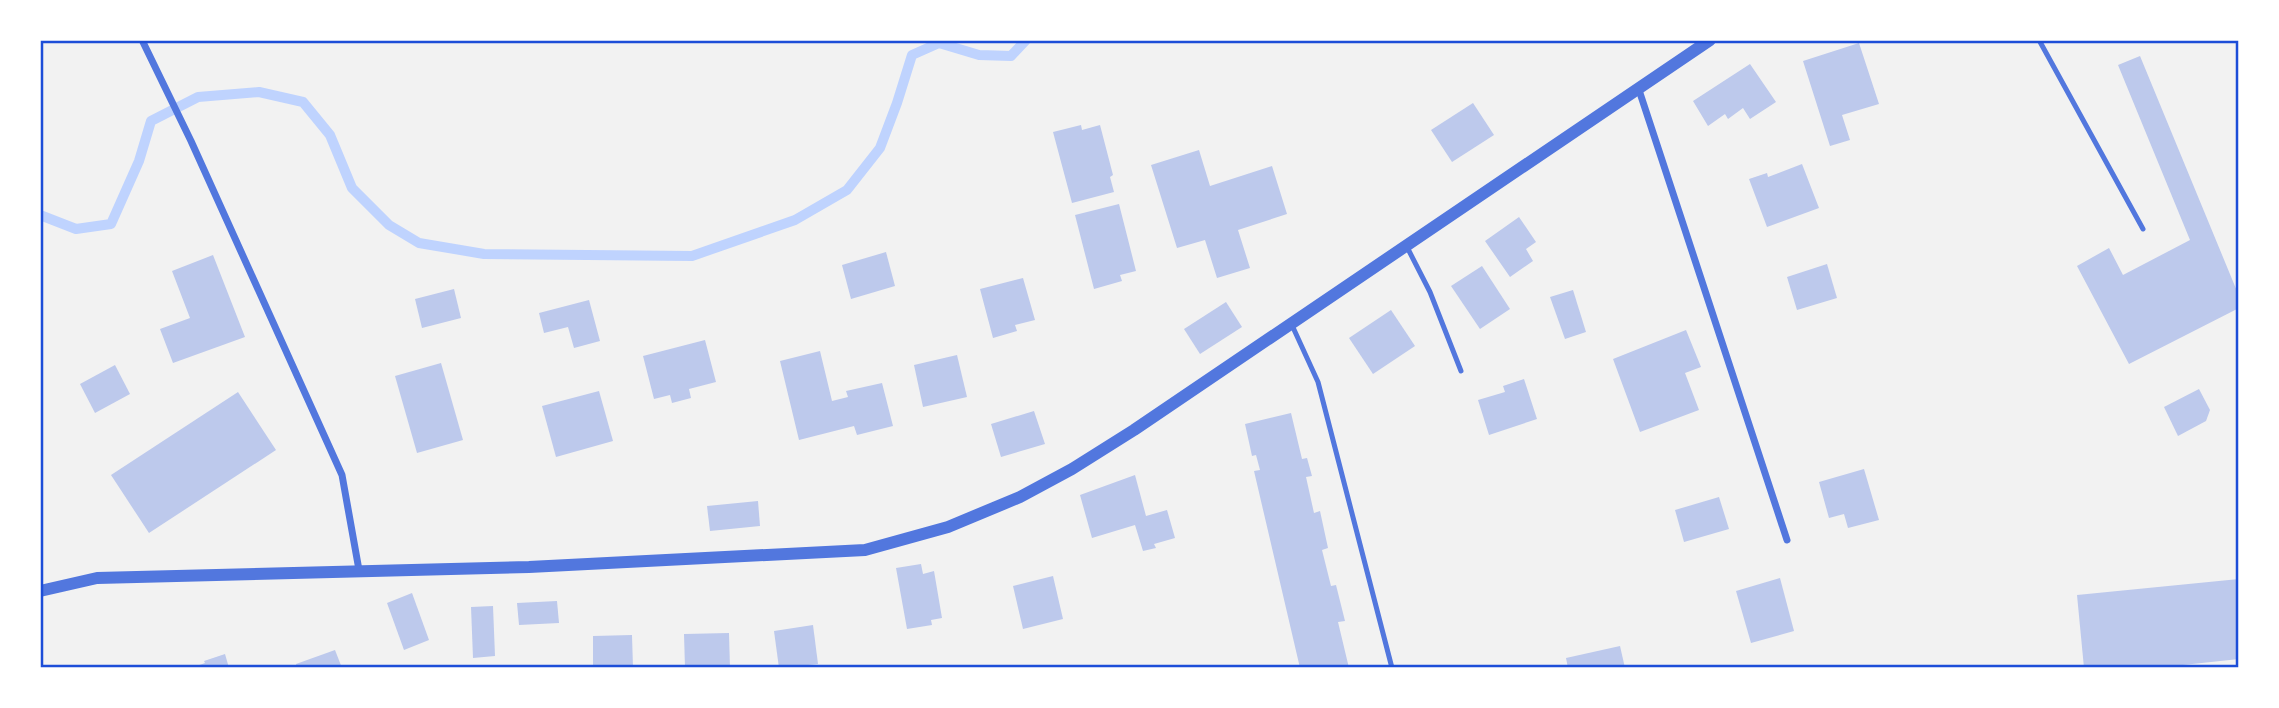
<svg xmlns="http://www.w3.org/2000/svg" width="2279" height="708" viewBox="0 0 2279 708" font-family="'Fira Sans',sans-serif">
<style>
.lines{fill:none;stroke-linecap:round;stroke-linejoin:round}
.stream{stroke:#bfd3fe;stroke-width:10}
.building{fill:#bdc9ec}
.service{stroke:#5277de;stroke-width:5}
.minor{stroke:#5277de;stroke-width:7}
.tertiary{stroke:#5277de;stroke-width:12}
.neatline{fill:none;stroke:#1d4ed8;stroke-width:2.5}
</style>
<rect width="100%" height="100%" fill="#f2f2f2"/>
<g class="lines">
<!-- stream -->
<path class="stream" d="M 40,215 L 76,229 L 111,224 L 139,161 L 151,121 L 198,97 L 259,92 L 303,102 L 330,135 L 352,188 L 389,225 L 419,243 L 484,254 L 692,256 L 795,220 L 847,190 L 880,148 L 897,103 L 912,55 L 939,43 L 979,55 L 1011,56 L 1026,40"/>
</g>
<!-- building -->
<g class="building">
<path d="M 1859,43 L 1879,104 L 1842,115 L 1850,140 L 1830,146 L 1803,61 Z"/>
<path d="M 2140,56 L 2239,296 L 2239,308 L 2129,364 L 2077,266 L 2109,248 L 2123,275 L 2190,240 L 2118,65 Z"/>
<path d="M 1750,64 L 1776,102 L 1750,119 L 1743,108 L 1728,119 L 1725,114 L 1708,126 L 1693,101 Z"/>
<path d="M 1473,103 L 1494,135 L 1452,162 L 1431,130 Z"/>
<path d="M 1081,125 L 1082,130 L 1100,125 L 1113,175 L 1110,177 L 1114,192 L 1072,203 L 1053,132 Z"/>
<path d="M 1199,150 L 1210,186 L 1272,166 L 1287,214 L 1238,230 L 1250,268 L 1217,278 L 1205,240 L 1177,248 L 1151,165 Z"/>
<path d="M 1802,164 L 1819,208 L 1767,227 L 1749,179 L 1767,173 L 1768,177 Z"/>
<path d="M 1119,204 L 1136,271 L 1120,275 L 1122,281 L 1094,289 L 1075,215 Z"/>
<path d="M 1519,217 L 1536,242 L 1526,249 L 1533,261 L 1510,277 L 1485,241 Z"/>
<path d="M 886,252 L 895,286 L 851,299 L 842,265 Z"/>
<path d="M 213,255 L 245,337 L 173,363 L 160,329 L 190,318 L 172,271 Z"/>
<path d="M 1827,264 L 1837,298 L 1797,310 L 1787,277 Z"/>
<path d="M 1482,266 L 1510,309 L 1480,329 L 1451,286 Z"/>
<path d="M 1023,278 L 1035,320 L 1015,325 L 1017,331 L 993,338 L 980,289 Z"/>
<path d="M 454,289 L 461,318 L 422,328 L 415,299 Z"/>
<path d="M 1573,290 L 1586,332 L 1565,339 L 1550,297 Z"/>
<path d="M 589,300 L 600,341 L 574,348 L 568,327 L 544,333 L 539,313 Z"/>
<path d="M 1226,302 L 1242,327 L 1200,354 L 1184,329 Z"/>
<path d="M 1391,310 L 1415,346 L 1373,374 L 1349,338 Z"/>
<path d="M 1686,330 L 1701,367 L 1685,373 L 1699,410 L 1640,432 L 1613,359 Z"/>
<path d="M 705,340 L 716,382 L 689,389 L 691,398 L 672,403 L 670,395 L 654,399 L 643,356 Z"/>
<path d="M 820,351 L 832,401 L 848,397 L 846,391 L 882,383 L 893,426 L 857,435 L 854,426 L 799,440 L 780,361 Z"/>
<path d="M 957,355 L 967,397 L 923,407 L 914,365 Z"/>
<path d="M 441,363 L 463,440 L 417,453 L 395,376 Z"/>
<path d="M 115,365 L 130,394 L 95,413 L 80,384 Z"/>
<path d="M 1524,379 L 1537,419 L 1489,435 L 1478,400 L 1505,392 L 1503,386 Z"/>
<path d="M 2199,389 L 2210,410 L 2206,421 L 2178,436 L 2164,407 Z"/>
<path d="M 599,391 L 613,441 L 556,457 L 542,406 Z"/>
<path d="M 238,392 L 276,450 L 149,533 L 111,475 Z"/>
<path d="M 1034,411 L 1045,444 L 1001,457 L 991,424 Z"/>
<path d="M 1291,413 L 1302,459 L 1307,458 L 1312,476 L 1306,477 L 1314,513 L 1320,511 L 1328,548 L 1322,550 L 1331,586 L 1336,585 L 1345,621 L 1338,622 L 1349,668 L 1300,668 L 1254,471 L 1260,470 L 1256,455 L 1252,456 L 1245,424 Z"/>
<path d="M 1864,469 L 1879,520 L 1848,528 L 1844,514 L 1829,518 L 1819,482 Z"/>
<path d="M 1135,475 L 1146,516 L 1167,510 L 1175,538 L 1154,544 L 1156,548 L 1143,551 L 1135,525 L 1092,538 L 1080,495 Z"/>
<path d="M 1719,497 L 1729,529 L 1684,542 L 1675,510 Z"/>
<path d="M 758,501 L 760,526 L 710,531 L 707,506 Z"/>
<path d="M 921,564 L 923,574 L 934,571 L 942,618 L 931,620 L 932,625 L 907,629 L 896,568 Z"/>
<path d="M 1053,576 L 1063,619 L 1023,629 L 1013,586 Z"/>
<path d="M 1780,578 L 1794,631 L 1751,643 L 1736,591 Z"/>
<path d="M 2239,579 L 2239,659 L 2155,668 L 2084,668 L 2077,595 Z"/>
<path d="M 412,593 L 429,640 L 404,650 L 387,603 Z"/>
<path d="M 557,601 L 559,623 L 519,625 L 517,603 Z"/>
<path d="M 493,606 L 495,656 L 473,658 L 471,607 Z"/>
<path d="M 813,625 L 818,664 L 779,668 L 774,631 Z"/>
<path d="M 729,633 L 730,668 L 685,668 L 684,634 Z"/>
<path d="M 632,635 L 633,668 L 593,668 L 593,636 Z"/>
<path d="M 1620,646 L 1625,668 L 1568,668 L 1566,658 Z"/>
<path d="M 335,650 L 342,668 L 297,668 L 296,664 Z"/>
<path d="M 225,654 L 229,668 L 191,668 L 205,663 L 204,661 Z"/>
</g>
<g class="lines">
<!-- service -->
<g class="service">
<path d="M 2039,40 L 2143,229"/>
<path d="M 1407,247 L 1430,292 L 1461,371"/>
<path d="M 1291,323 L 1318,382 L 1392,668"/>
</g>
<!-- minor -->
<g class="minor">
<path d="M 142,40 L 191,141 L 342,475 L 359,570"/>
<path d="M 1639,90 L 1787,540"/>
</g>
<!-- tertiary -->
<path class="tertiary" d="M 40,591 L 97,578 L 529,567 L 865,550 L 948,527 L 1020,497 L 1072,469 L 1134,430 L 1710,40"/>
</g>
<!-- border -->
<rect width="2279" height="708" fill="none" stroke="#ffffff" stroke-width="84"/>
<rect x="42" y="42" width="2195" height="624" class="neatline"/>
</svg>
